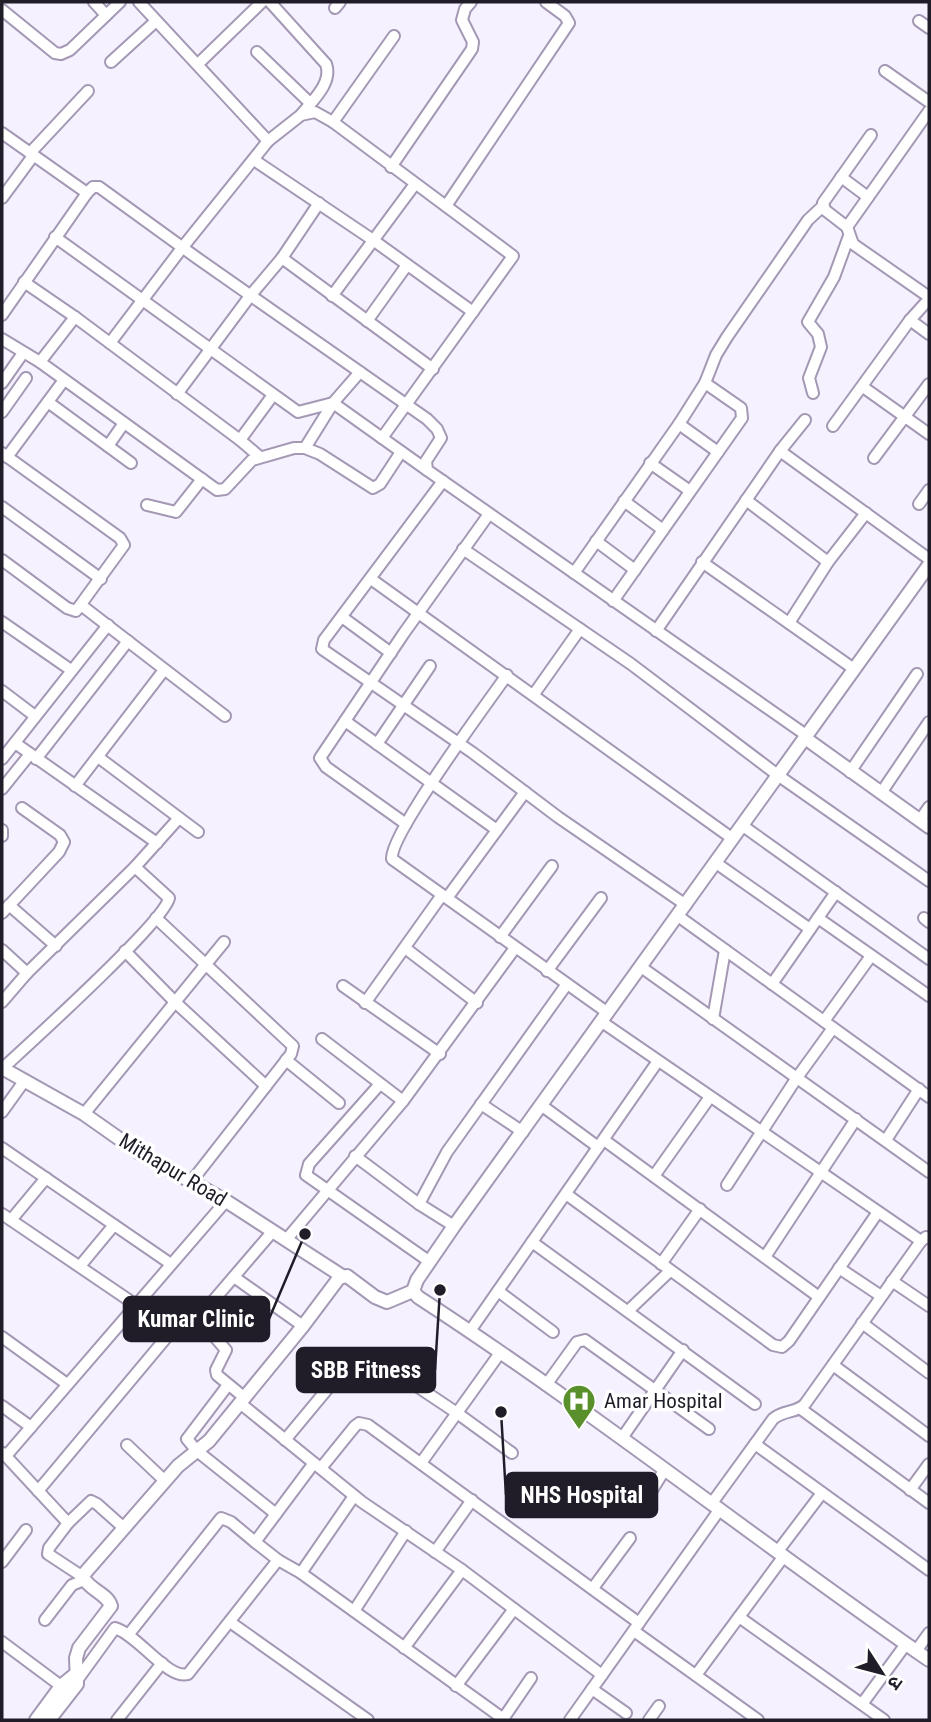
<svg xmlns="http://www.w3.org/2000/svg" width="931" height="1722" viewBox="0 0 931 1722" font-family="'Roboto Condensed','Noto Sans Devanagari',sans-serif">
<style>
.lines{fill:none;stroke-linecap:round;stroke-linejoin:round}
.minor-casing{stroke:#a498b5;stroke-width:14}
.tertiary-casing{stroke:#a498b5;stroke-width:16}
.minor{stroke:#fff;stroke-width:10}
.tertiary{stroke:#fff;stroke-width:12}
.labels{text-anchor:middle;stroke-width:7;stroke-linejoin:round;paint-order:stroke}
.street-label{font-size:21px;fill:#211d28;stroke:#fff}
.poi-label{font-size:21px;fill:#211d28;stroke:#fff;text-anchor:start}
.leader{fill:none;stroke:#211d28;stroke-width:2.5}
.callout-dot{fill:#211d28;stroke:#fff;stroke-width:2.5}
.callout{fill:#211d28;stroke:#211d28;stroke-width:2.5}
.callout-label{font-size:23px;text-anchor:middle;font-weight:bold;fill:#fff}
</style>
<rect width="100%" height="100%" fill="#f6f1fe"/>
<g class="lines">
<defs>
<g id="minor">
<path d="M 94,2 L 106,15"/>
<path d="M 139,2 L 268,141"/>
<path d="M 270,2 L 326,64 C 333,83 312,101 301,115"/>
<path d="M 335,8 L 340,2"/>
<path d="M 2,10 L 55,53 L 61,54 L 70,50 L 120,2"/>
<path d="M 919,21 L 929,28"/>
<path d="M 257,52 L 310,103"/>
<path d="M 111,62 L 156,21"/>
<path d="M 198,64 L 262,2"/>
<path d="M 885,71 L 929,102"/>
<path d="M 929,111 L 847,227 L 853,244 L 929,297"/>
<path d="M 333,122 L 394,36"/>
<path d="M 2,133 L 87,193"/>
<path d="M 30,153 L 88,91"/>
<path d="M 254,160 L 373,240 L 473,312"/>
<path d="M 391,167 L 472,49 L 473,42 L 462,20 L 465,9 L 471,2"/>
<path d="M 841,177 L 868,197"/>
<path d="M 2,198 L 33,156"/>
<path d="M 446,206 L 569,23 L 565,16 L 546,2"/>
<path d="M 847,227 L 825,210 L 823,203 L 871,135"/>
<path d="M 55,237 L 298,412 L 333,403 L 427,470"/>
<path d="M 282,258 L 433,369"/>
<path d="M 24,282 L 75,317 L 240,440 L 273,395"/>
<path d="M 332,296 L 415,184"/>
<path d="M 2,315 L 87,193 L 93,187 L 99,187 L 197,258 L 427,419 L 437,429 L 441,438 L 426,461 L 427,470 L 806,735"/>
<path d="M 910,320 L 929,334"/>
<path d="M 367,321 L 407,265"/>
<path d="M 2,339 L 40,362 L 217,490 L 225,489 L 252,460 L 294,448 L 305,448 L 320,454 L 373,488 L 380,484 L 401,452"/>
<path d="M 110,343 L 182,248 L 268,141 L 301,115 L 315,112 L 333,122 L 513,256 L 382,438"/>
<path d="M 40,362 L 75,317"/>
<path d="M 2,383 L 23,353"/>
<path d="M 863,387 L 929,434"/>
<path d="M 813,393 L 809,378 L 821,347 L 818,334 L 808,322 L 834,277 L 849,236"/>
<path d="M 177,394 L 250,296 L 282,258 L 319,203"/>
<path d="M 48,402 L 131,463"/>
<path d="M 2,412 L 26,378"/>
<path d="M 679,424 L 718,452"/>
<path d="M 833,426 L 910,320 L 929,299"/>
<path d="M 240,440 L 260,457"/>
<path d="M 108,446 L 124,423"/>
<path d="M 305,448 L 333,403 L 360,372"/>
<path d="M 780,451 L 929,559"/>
<path d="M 2,453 L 120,538 L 124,545 L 76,611 L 67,608 L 2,560"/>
<path d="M 7,457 L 64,380"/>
<path d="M 874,458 L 929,384"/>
<path d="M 650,463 L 690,491"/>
<path d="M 443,481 L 324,640 L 322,649 L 473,753 L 558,817 L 686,905"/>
<path d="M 746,500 L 828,562"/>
<path d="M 624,501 L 663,530"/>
<path d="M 919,504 L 929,490"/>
<path d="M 147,505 L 176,512 L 202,479"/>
<path d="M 2,507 L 101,579"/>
<path d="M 596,541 L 635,570"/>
<path d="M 463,549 L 631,664 L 779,776 L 929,881"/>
<path d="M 702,562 L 854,669"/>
<path d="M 574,573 L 679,424 L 705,383 L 716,355 L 727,337 L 808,220 L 823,206"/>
<path d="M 371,579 L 733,839"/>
<path d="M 613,601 L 742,418 L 741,408 L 705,383"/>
<path d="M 81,605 L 225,716"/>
<path d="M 342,617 L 391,653"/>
<path d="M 2,622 L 71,670"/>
<path d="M 789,623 L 828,562 L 866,513"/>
<path d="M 656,631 L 780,451 L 805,420"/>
<path d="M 507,675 C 488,702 389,835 392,859 L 608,1013"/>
<path d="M 2,691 L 35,716"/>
<path d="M 534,694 L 580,629"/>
<path d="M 345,721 L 497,830"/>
<path d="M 15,743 L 157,843"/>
<path d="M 377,744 L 430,666"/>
<path d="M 98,757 L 198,832"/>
<path d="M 2,759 L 108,625"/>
<path d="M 36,759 L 128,641"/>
<path d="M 850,772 L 917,674"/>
<path d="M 75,786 L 164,670"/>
<path d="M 2,789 L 30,754"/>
<path d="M 881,793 L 929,722"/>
<path d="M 920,820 L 929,807"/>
<path d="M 406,824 L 326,767 L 320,758 L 404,633 L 489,514"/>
<path d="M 743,826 L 929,959"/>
<path d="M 2,830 L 2,836"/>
<path d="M 716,863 L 810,929"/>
<path d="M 447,898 L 525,792"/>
<path d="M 9,905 L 56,946"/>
<path d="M 2,913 L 59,852 L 64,842 L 60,835 L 22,808"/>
<path d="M 678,916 L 929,1097"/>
<path d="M 156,918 L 293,1046 L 291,1054 L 191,1182"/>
<path d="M 818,918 L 929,996"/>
<path d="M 924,918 L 929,922"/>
<path d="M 500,937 L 552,866"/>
<path d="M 405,948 L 477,1003"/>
<path d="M 2,950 L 27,973"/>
<path d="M 125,951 L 175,1002 L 266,1086"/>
<path d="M 641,967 L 929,1172"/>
<path d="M 547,971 L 601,898"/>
<path d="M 772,984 L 836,892"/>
<path d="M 343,986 L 440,1054"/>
<path d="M 2,1002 L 27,973 L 135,867 L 179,818"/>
<path d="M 365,1003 L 442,895"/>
<path d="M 713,1019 L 725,950"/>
<path d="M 824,1021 L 871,956"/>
<path d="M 602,1022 L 921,1241"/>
<path d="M 322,1039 L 403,1101"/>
<path d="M 286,1060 L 339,1103"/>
<path d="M 3,1068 C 29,1044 165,921 169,898 L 135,867"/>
<path d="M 380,1084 L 309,1164 L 306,1175 L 430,1262"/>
<path d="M 481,1104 L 523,1132"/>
<path d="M 541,1105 L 598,1147"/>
<path d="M 2,1112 L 25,1080"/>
<path d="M 84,1114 L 224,942"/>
<path d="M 604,1140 L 819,1297"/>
<path d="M 886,1140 L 919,1089"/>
<path d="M 2,1148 L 171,1264"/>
<path d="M 355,1156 L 419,1204 L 454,1226"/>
<path d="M 654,1176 L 710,1097"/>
<path d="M 727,1185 L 796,1079 L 833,1028"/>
<path d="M 566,1194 L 773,1345 L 782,1347 L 789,1341 L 878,1212"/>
<path d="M 419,1204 L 447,1152 L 567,984"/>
<path d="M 2,1214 L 136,1305"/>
<path d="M 11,1220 L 46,1178"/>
<path d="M 286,1240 L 403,1101 L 515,948"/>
<path d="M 532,1242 L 755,1404"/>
<path d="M 765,1257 L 856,1119"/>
<path d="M 661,1264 L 700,1209"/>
<path d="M 80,1266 L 114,1225"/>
<path d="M 839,1268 L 881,1296"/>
<path d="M 234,1277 L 303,1326"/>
<path d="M 892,1281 L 929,1306"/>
<path d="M 498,1291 L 553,1332"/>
<path d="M 628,1311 L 670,1271"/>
<path d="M 189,1314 L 213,1335 L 226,1350 L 216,1370 L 217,1375 L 245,1398"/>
<path d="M 862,1323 L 929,1373"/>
<path d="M 470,1331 L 658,1061"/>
<path d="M 2,1337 L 67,1384"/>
<path d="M 376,1359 L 457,1413 L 512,1453"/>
<path d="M 833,1365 L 929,1436"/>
<path d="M 228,1385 L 187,1439 L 197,1451 L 276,1514"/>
<path d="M 546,1385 L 577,1342 L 585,1340 L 709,1429"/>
<path d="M 240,1403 L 362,1502 L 462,1570 L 602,1675"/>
<path d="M 2,1406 L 31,1427"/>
<path d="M 801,1409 L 929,1503"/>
<path d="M 622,1438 L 683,1350"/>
<path d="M 285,1440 L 334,1381"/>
<path d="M 755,1444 L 929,1570"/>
<path d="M 127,1445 L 165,1481"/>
<path d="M 3,1453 L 68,1523 L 49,1548 L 48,1554 L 83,1577"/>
<path d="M 6,1456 L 226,1201"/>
<path d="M 421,1463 L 500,1353"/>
<path d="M 321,1468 L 355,1426 L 359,1423 L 368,1425 L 639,1623"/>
<path d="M 584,1482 L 630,1508 L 644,1503 L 665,1469"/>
<path d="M 910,1490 L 929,1464"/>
<path d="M 38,1491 L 181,1320 L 213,1301 L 273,1231"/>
<path d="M 354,1496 L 301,1573 L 505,1720"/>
<path d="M 712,1503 L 773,1419 C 783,1410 797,1413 805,1404 L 921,1241 L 926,1237 L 929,1238"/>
<path d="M 68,1523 L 91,1501 L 97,1504 L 124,1528"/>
<path d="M 255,1542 L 278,1560 L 301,1573"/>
<path d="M 778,1551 L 822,1493"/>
<path d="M 435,1552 L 472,1500"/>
<path d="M 2,1562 L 26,1530"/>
<path d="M 593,1588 L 630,1538"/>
<path d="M 354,1611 L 406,1531"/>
<path d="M 739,1617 L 884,1720"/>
<path d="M 45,1620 L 72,1585 L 84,1580"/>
<path d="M 230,1622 L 368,1720"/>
<path d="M 634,1631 L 758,1720"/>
<path d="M 129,1634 L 221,1518 L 231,1522 L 255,1542 L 314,1463"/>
<path d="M 2,1642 L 61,1686"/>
<path d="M 404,1648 L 462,1570"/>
<path d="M 916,1651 L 929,1633"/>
<path d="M 696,1675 L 784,1556"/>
<path d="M 78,1679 L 115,1628 C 138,1635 168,1680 188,1674 L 278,1560"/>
<path d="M 456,1686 L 514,1609"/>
<path d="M 592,1689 L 626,1713"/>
<path d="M 862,1704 L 906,1644"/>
<path d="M 503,1719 L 531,1678"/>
<path d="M 117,1720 L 162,1663"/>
<path d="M 570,1720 L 720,1509"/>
<path d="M 649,1720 L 659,1706"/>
</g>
<g id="tertiary">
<path d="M 805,738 L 929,827"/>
<path d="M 2,1068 L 84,1114 L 138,1152 L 226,1201 L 342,1276"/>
<path d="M 413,1291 L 418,1297 C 593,1411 757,1541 929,1660"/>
<path d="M 36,1720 L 61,1686 L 77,1673"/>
<path d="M 49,1720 L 77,1684 L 76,1658 L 79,1648 L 111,1606 C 107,1593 89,1590 83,1577 L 84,1574 L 178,1466 L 209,1441 L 303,1326 L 339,1278 L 347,1276 L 375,1297 L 387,1302 L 413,1291 L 417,1280 L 454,1226 L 929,565"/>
</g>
</defs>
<!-- minor casing -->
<use href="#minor" class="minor-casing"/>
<!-- tertiary casing -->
<use href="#tertiary" class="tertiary-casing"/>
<!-- minor -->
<use href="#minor" class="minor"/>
<!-- tertiary -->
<use href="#tertiary" class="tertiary"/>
</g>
<!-- icons -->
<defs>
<symbol id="hospital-pin" viewBox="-11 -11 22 30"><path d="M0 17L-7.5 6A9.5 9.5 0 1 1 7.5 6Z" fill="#59902c" stroke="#fff"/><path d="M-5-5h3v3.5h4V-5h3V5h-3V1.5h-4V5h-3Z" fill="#fff"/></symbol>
</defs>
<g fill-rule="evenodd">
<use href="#hospital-pin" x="560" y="1382" width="38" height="52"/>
</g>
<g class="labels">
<!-- street labels -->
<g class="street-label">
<text transform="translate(173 1170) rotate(31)" y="7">Mithapur Road</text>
</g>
<!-- poi labels -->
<g class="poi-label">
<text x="604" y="1408">Amar Hospital</text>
</g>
</g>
<!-- callouts -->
<path class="leader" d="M305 1234L269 1319M440 1290L435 1370M501 1412L506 1495"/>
<g class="callout-dot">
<circle cx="305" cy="1234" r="7"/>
<circle cx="440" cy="1290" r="7"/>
<circle cx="501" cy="1412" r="7"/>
</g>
<g class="callout">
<rect x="124" y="1297" width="145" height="44" rx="7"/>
<rect x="297" y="1348" width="138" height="44" rx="7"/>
<rect x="506" y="1473" width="151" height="44" rx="7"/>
</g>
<g class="callout-label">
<text x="196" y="1327">Kumar Clinic</text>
<text x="366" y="1378">SBB Fitness</text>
<text x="582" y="1503">NHS Hospital</text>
</g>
<!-- border -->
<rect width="931" height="1722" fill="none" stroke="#211d28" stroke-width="7"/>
<!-- north arrow -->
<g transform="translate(882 1673) rotate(126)" stroke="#ffffff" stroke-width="5" paint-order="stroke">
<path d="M0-5L12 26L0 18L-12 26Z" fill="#211d28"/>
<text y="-10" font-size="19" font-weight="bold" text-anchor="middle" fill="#211d28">उ</text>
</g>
</svg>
